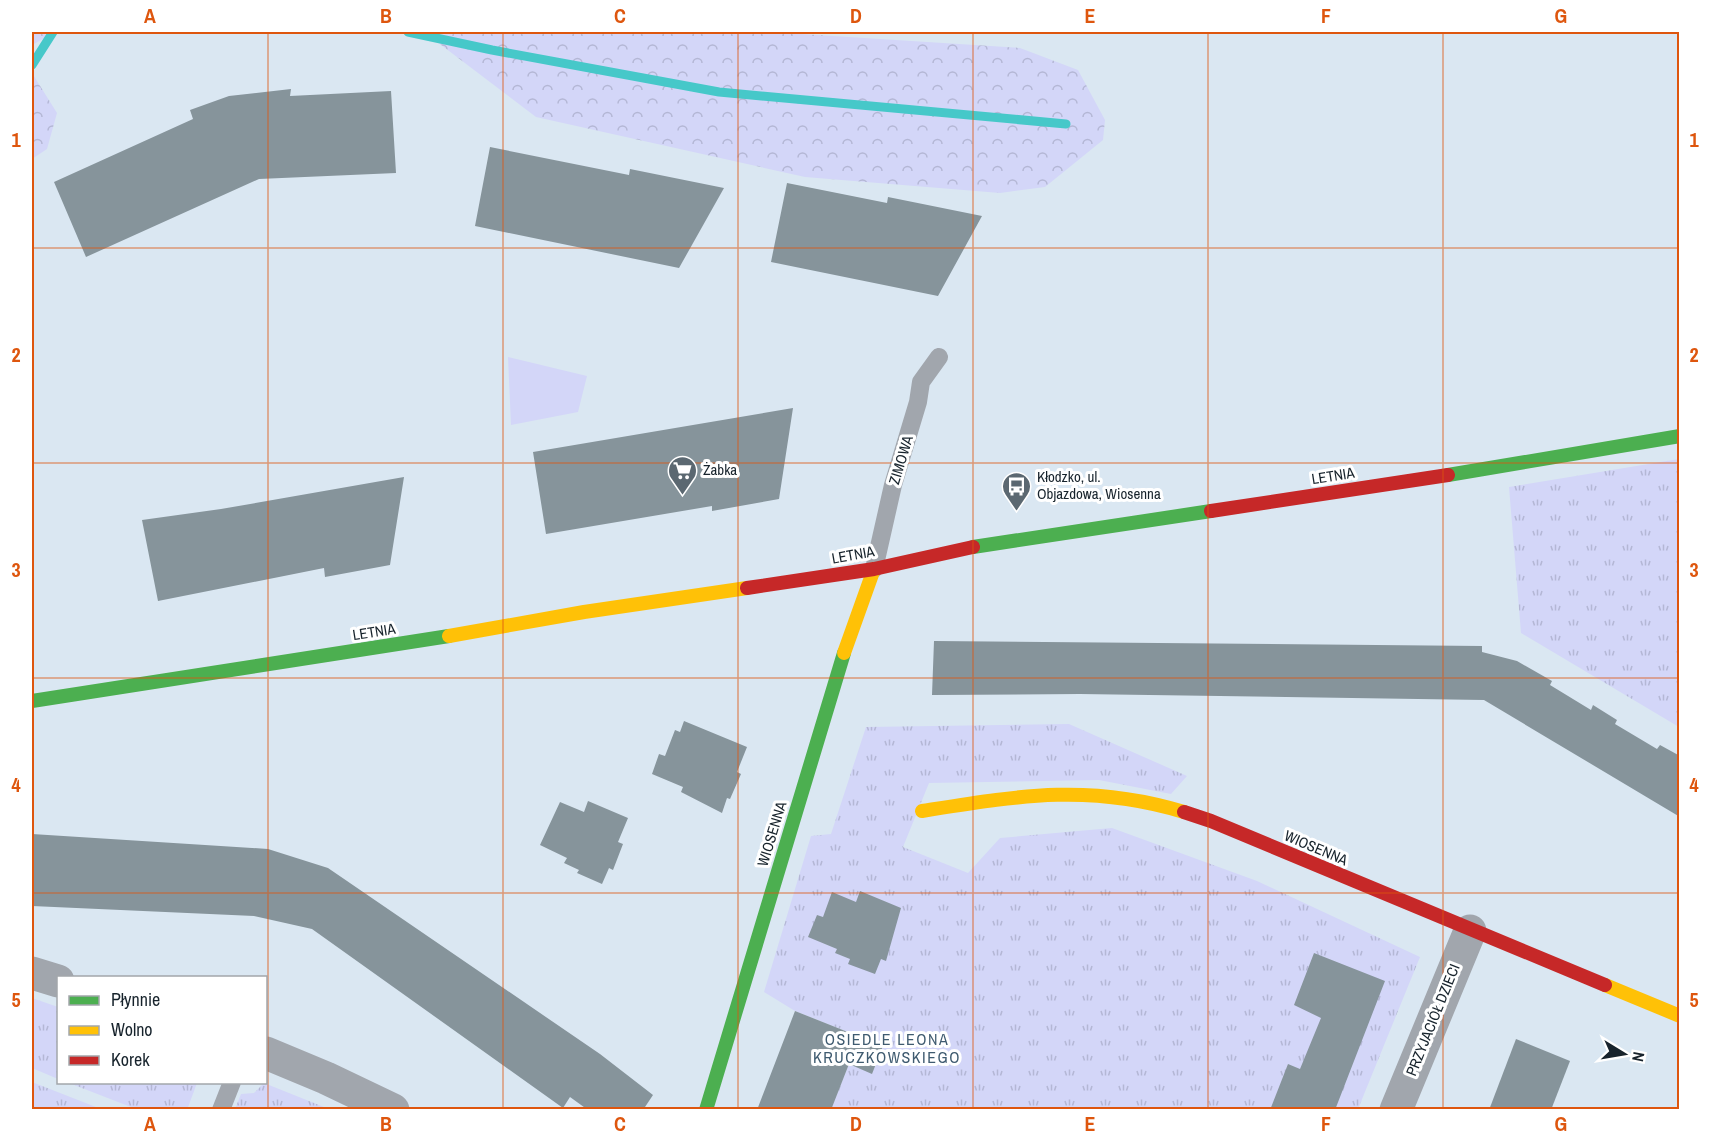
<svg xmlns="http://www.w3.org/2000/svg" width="1711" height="1141" viewBox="0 0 1711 1141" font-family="'Archivo Narrow',sans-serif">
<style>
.grass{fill:url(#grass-tufts)}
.forest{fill:url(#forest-crowns)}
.park{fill:#d3d6f8}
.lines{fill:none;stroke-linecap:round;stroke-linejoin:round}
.stream{stroke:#46c8c9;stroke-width:9}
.building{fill:#86949b}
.lane{stroke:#a1a6ad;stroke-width:18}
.street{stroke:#a1a6ad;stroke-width:33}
.fast{stroke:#4caf50;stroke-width:14}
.slow{stroke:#ffc107;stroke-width:14}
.jam{stroke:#c62828;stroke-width:14}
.grid{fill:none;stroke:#de560e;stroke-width:1.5;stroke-opacity:0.55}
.labels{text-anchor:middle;stroke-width:6;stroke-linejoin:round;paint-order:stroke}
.street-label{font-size:15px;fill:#17232c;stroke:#fff}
.poi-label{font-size:15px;fill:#17232c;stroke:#fff;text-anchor:start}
.neighbourhood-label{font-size:16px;letter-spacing:1.5px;fill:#3f5b70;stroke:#fff}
.neatline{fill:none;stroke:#de560e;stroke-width:2}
.grid-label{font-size:20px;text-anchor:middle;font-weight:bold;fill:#de560e}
</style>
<defs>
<pattern id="grass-tufts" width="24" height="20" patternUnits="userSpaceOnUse" patternTransform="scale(1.5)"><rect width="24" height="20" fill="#d3d6f8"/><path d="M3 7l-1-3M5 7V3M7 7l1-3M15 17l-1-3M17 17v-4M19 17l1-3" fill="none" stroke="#b4b7d5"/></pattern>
<pattern id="forest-crowns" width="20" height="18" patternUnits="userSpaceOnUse" patternTransform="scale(1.5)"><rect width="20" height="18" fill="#d3d6f8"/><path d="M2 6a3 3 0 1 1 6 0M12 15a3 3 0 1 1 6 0" fill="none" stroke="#b4b7d5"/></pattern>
</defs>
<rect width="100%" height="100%" fill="#dae7f2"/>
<!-- grass -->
<g class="grass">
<path d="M 1679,459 L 1680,459 L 1679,727 L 1521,633 L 1509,487 Z"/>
<path d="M 1069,724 L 1187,776 L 1171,794 L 1099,780 L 929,783 L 903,847 L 968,873 L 1000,838 L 1112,828 L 1257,881 L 1420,957 L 1358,1109 L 831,1109 L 849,1064 L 872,1073 L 883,1046 L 795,1011 L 764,992 L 811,836 L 831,834 L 866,727 Z"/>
<path d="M 32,998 L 58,1007 L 58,1079 L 32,1068 Z"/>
<path d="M 32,1082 L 101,1109 L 32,1109 Z"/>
<path d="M 69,1083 L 197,1083 L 187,1110 L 136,1109 Z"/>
<path d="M 264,1083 L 329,1109 L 235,1109 L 241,1094 L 254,1093 Z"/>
</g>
<!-- forest -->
<g class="forest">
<path d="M 32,32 L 56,32 L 32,45 Z"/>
<path d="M 424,32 L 770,32 L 1020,48 L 1078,70 L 1105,120 L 1103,140 L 1045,187 L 1000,193 L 805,177 L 536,117 Z"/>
<path d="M 32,73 L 57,113 L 47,149 L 32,159 Z"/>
</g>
<!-- park -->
<path class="park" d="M 508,357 L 587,376 L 578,412 L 511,425 Z"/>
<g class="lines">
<!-- stream -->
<g class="stream">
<path d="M 408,32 L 492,50 L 719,92 L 1066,124"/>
<path d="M 32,65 L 53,32"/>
</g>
</g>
<!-- building -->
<g class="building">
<path d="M 291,89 L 290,96 L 391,91 L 396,173 L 259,179 L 86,257 L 54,182 L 193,119 L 190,110 L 229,96 Z"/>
<path d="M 490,147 L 629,175 L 630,169 L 724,188 L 679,268 L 475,226 Z"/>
<path d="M 787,183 L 887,203 L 888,197 L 982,216 L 938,296 L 771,262 Z"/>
<path d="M 793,408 L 779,499 L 712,511 L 712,506 L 546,534 L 533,452 Z"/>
<path d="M 404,477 L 390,565 L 325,577 L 324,568 L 158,601 L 142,520 L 221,509 Z"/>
<path d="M 934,641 L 1482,646 L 1482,652 L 1517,661 L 1552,681 L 1550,685 L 1591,710 L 1593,705 L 1617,720 L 1615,724 L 1657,749 L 1660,745 L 1680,756 L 1680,817 L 1484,700 L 1080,694 L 932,695 Z"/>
<path d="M 684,721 L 747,747 L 737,772 L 741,774 L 730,799 L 727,798 L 722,813 L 681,792 L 683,787 L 652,774 L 659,754 L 665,756 L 675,730 L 680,732 Z"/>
<path d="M 588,801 L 628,818 L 618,842 L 623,844 L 613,870 L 609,868 L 602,884 L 577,873 L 579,870 L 564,863 L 567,858 L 540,845 L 560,802 L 584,812 Z"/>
<path d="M 32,834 L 268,849 L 328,868 L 600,1054 L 653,1095 L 643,1110 L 588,1110 L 570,1097 L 563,1108 L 312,929 L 254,916 L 32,906 Z"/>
<path d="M 860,891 L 901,908 L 886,961 L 881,959 L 875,974 L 848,964 L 850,959 L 835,953 L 837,949 L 808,937 L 817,915 L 823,917 L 832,892 L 856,902 Z"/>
<path d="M 1314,953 L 1385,981 L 1335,1110 L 1270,1110 L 1288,1064 L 1300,1069 L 1321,1018 L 1294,1005 Z"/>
<path d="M 795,1011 L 883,1046 L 872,1074 L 849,1064 L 831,1110 L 757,1110 Z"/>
<path d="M 1516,1039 L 1570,1061 L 1551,1110 L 1489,1110 Z"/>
</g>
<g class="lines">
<!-- lane -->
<g class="lane">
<path d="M 874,569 L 893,485 L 918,402 L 921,382 L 939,357"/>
<path d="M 221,1110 L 232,1082"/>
</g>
<!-- street -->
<g class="street">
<path d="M 32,973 L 58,981"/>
<path d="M 266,1053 L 326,1078 L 393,1110"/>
<path d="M 1396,1110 L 1470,931"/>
</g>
<!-- fast -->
<g class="fast">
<path d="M 1448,475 L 1680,436"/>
<path d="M 973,547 L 1211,511"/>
<path d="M 32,701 L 449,636"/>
<path d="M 706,1110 L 844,653"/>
</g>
<!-- slow -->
<g class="slow">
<path d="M 449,636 L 584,612 L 747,588"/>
<path d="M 844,653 L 874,569"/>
<path d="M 922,811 C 1017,796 1089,783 1184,812"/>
<path d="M 1605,985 L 1680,1016"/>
</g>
<!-- jam -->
<g class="jam">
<path d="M 1211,511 L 1448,475"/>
<path d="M 747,588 L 874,569 L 973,547"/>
<path d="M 1184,812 L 1211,821 L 1605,985"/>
</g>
</g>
<!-- grid -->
<path class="grid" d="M 268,32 L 268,1110M 503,32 L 503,1110M 738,32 L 738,1110M 973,32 L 973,1110M 1208,32 L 1208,1110M 1443,32 L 1443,1110M 32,248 L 1680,248M 32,463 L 1680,463M 32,678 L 1680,678M 32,893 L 1680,893"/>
<!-- icons -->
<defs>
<symbol id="supermarket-pin" viewBox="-11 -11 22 30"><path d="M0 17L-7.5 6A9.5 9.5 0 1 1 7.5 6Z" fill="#5b6871" stroke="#fff"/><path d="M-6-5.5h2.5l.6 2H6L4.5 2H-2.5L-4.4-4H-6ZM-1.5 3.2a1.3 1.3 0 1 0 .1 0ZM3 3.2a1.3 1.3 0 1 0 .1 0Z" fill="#fff"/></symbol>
<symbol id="bus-pin" viewBox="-11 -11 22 30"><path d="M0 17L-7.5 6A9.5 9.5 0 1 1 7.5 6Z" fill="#5b6871" stroke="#fff"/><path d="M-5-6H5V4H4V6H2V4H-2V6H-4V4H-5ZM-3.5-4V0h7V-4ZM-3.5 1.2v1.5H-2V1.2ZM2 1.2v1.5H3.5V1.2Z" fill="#fff"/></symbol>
</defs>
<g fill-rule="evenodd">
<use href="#supermarket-pin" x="666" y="454" width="33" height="45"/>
<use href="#bus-pin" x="1000" y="470" width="33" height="45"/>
</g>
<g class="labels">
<!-- street labels -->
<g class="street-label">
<text transform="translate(901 460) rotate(-73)" y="5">ZIMOWA</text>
<text transform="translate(1333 476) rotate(-9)" y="5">LETNIA</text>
<text transform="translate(853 555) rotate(-10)" y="5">LETNIA</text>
<text transform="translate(374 632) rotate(-9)" y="5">LETNIA</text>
<text transform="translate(772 834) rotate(-73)" y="5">WIOSENNA</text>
<text transform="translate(1316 848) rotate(23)" y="5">WIOSENNA</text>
<text transform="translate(1433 1020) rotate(-68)" y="5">PRZYJACIÓŁ DZIECI</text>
</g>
<!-- poi labels -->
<g class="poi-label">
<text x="703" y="475">Żabka</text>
<text x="1037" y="482">Kłodzko, ul.<tspan x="1037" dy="17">Objazdowa, Wiosenna</tspan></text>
</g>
<!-- neighbourhood labels -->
<g class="neighbourhood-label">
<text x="887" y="1045">OSIEDLE LEONA<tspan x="887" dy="18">KRUCZKOWSKIEGO</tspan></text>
</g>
</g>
<!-- border -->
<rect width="1711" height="1141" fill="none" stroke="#ffffff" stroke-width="66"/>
<!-- legend -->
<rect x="57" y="976" width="210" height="108" fill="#ffffff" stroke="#a2a7ab" stroke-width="1.5"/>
<rect x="69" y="996" width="30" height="9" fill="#4caf50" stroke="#a2a7ab" stroke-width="1.5"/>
<text x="111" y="1006" font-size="18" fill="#17232c">Płynnie</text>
<rect x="69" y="1026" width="30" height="9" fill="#ffc107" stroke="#a2a7ab" stroke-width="1.5"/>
<text x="111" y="1036" font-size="18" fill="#17232c">Wolno</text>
<rect x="69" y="1056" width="30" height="9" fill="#c62828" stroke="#a2a7ab" stroke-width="1.5"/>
<text x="111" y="1066" font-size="18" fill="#17232c">Korek</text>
<!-- north arrow -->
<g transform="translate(1624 1054) rotate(101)" stroke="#ffffff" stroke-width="4.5" paint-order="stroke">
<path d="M0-4.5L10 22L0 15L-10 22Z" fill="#17232c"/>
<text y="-9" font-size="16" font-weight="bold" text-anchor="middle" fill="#17232c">N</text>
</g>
<rect x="33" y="33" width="1645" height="1075" class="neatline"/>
<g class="grid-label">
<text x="150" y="23">A</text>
<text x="386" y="23">B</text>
<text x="620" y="23">C</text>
<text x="856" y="23">D</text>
<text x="1090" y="23">E</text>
<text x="1326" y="23">F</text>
<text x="1561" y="23">G</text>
<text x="16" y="147">1</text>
<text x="1694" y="147">1</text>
<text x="16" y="362">2</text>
<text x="1694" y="362">2</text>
<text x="16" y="577">3</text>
<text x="1694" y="577">3</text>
<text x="16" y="792">4</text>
<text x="1694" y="792">4</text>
<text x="16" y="1007">5</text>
<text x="1694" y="1007">5</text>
<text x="150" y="1131">A</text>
<text x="386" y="1131">B</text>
<text x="620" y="1131">C</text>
<text x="856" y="1131">D</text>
<text x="1090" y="1131">E</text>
<text x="1326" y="1131">F</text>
<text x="1561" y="1131">G</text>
</g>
</svg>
